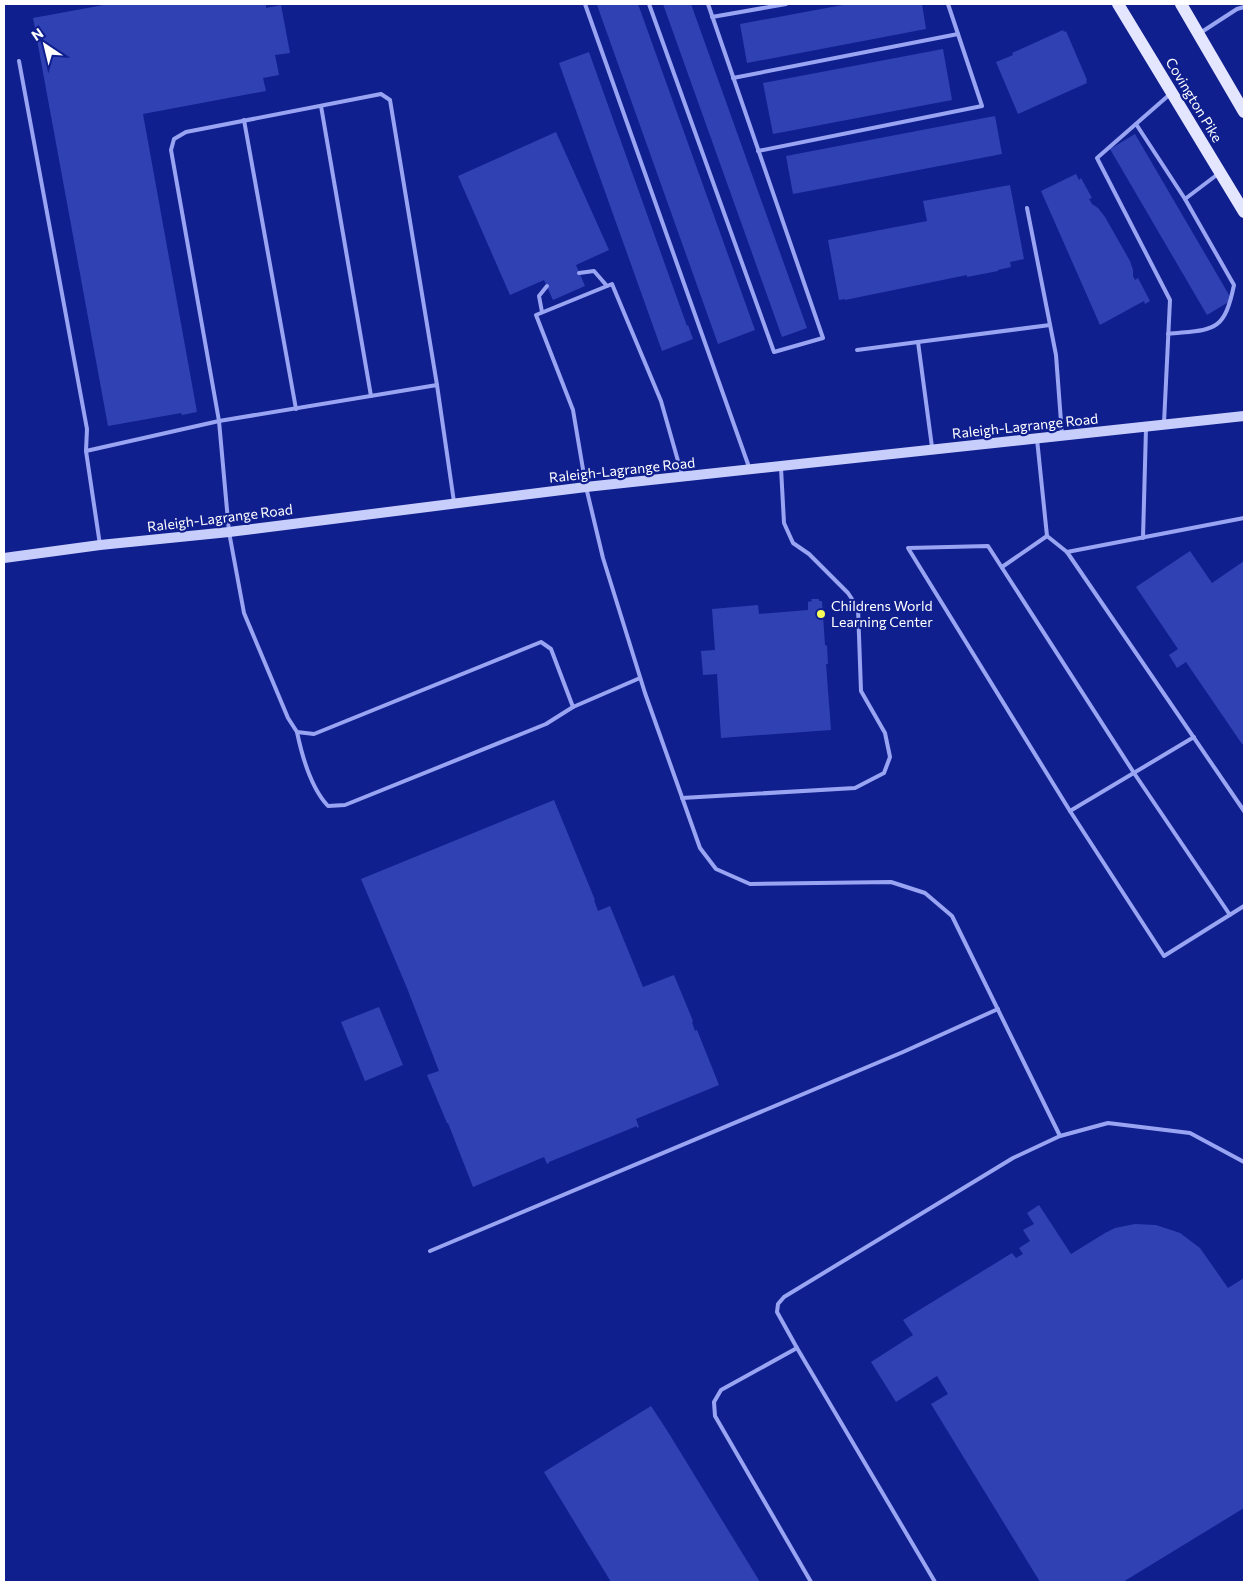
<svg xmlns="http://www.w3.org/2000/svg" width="1248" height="1586" viewBox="0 0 1248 1586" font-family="Commissioner,sans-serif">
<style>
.building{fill:#3041b4}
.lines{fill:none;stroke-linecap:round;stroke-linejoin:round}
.lane{stroke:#99a5f2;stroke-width:4}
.secondary{stroke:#c8cefc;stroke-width:10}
.primary{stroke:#e4e6ff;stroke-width:12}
.poi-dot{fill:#faff5a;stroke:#101f8e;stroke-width:2}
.labels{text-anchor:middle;stroke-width:4.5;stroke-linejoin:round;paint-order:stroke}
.street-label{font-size:14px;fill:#fff;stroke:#101f8e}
.poi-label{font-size:14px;fill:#fff;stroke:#101f8e;text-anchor:start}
</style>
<rect width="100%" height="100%" fill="#101f8e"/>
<!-- building -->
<g class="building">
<path d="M 109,4 L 266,4 L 266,8 L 281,5 L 290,53 L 275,55 L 279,75 L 263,78 L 266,91 L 143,114 L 197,412 L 182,415 L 181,413 L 108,426 L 33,18 Z"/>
<path d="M 601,4 L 638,4 L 755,330 L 718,344 L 597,5 Z"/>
<path d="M 663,4 L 691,4 L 807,328 L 782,337 Z"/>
<path d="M 848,4 L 922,4 L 926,29 L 747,63 L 740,24 Z"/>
<path d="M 1063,30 L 1064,32 L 1066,31 L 1087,80 L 1086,81 L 1087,83 L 1018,114 L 996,62 L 1013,55 L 1012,53 Z"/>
<path d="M 943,49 L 952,100 L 773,134 L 763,83 Z"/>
<path d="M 589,52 L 687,326 L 688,325 L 693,339 L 662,351 L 559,63 Z"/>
<path d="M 995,116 L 1002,154 L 793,194 L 786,156 Z"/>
<path d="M 556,132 L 609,250 L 576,265 L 585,286 L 553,300 L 544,280 L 510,295 L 458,176 Z"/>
<path d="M 1135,134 L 1232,300 L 1207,315 L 1110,149 Z"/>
<path d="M 1076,174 L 1079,180 L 1081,178 L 1092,198 L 1089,199 L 1092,204 L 1098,208 L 1105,217 L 1130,261 L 1133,270 L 1133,276 L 1135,280 L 1138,278 L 1150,301 L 1145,304 L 1144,301 L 1100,325 L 1041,191 Z"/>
<path d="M 1010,185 L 1024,259 L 1010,262 L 1011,267 L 998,270 L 998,271 L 967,277 L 967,275 L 845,300 L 845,299 L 839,300 L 828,240 L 927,221 L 923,201 Z"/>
<path d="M 1190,551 L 1212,583 L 1244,561 L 1244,743 L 1242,744 L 1186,662 L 1177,668 L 1169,655 L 1178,649 L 1136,587 Z"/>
<path d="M 811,599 L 819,599 L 819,601 L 822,601 L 825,645 L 827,646 L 828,664 L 826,664 L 831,730 L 721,738 L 717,674 L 703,675 L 701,651 L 715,650 L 712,609 L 758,605 L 759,614 L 808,610 L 808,602 L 812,601 Z"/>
<path d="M 554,800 L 595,900 L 594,900 L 598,911 L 610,906 L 643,987 L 674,975 L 693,1021 L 692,1022 L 695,1031 L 697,1030 L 719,1085 L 636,1119 L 639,1127 L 637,1128 L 637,1126 L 549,1162 L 549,1163 L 547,1164 L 544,1157 L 473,1187 L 448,1123 L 447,1123 L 427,1075 L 439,1071 L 407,988 L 361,879 Z"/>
<path d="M 379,1007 L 403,1065 L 365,1081 L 341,1022 Z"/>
<path d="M 1039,1205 L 1071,1254 L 1105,1233 L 1115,1228 L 1135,1224 L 1156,1225 L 1180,1233 L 1200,1248 L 1228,1288 L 1244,1278 L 1244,1508 L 1123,1582 L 1040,1582 L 931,1404 L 948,1394 L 937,1376 L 896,1402 L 871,1362 L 913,1335 L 903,1320 L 1012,1253 L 1016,1258 L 1023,1254 L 1019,1248 L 1030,1241 L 1023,1230 L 1034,1224 L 1027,1213 Z"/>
<path d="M 651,1406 L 668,1432 L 760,1582 L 611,1582 L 544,1472 Z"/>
</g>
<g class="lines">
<!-- lane -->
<g class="lane">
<path d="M 585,4 L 749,467"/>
<path d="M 649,4 L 774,352 L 823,338 L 708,4"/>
<path d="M 712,17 L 786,4"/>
<path d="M 1200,33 L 1237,9 L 1244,7"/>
<path d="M 19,61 L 87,429 L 86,451"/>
<path d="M 733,78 L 958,34"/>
<path d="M 321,106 L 371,396"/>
<path d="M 244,120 L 296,409"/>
<path d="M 1136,124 L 1185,199 L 1218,174"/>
<path d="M 758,151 L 982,106 L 948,4"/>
<path d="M 1027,208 L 1056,355 L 1062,435"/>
<path d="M 579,273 L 594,271 L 607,286"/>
<path d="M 542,312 L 539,296 L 547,286"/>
<path d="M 1168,334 C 1213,329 1224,334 1234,285 L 1185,199"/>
<path d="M 857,350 L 918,342"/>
<path d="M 1164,423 L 1170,300 L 1097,158 L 1169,95"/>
<path d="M 932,447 L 918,342 L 1050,325"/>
<path d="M 682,475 L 661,401 L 612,284 L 536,315 L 573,410 L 586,487 L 603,558 L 645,693 L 700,848 L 716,869 L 750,884 L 891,882 L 925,893 L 952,916 L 1060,1136"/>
<path d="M 454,502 L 437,385 L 219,421 L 229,532 L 244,613 L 288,718 L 297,732 L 314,734 L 541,642 L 551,649 L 573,707 L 640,678"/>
<path d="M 1047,536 L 1067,552 L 1244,811"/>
<path d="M 1143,538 L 1146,428"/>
<path d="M 100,545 L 86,451 L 219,421 L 171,150 L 174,139 L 186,132 L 381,94 L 390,100 L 437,385"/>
<path d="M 1067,552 L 1244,518"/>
<path d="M 1002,567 L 1047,536 L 1037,439"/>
<path d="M 297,732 C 302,756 311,788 328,806 L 345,805 L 546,724 L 573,707"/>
<path d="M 682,798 L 855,788 L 884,773 L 890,757 L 885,733 L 861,691 L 858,608 L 848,593 L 809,554 L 793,543 L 784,523 L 781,468"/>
<path d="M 1070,811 L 1194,737"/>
<path d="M 1230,915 L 1134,773 L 988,546 L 908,548 L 1070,811 L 1164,956 L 1244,906"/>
<path d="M 430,1251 L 903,1052 L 998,1009"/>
<path d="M 797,1348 L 935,1582"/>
<path d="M 811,1582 L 715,1416 L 714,1402 L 721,1390 L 797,1348 L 777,1312 L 778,1304 L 784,1297 L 1013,1158 L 1060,1136 L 1108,1123 L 1190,1133 L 1244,1162"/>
</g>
<!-- secondary -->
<path class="secondary" d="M 4,558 L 100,545 L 229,532 L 586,487 L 1244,416"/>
<!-- primary -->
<g class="primary">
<path d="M 1118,4 L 1244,212"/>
<path d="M 1181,4 L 1244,112"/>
</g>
</g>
<!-- markers -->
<circle class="poi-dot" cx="821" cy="614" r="5"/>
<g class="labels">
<!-- street labels -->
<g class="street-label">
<text transform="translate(1194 100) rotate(59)" y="5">Covington Pike</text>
<text transform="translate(1025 426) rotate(-6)" y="5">Raleigh-Lagrange Road</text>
<text transform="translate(622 470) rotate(-6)" y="5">Raleigh-Lagrange Road</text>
<text transform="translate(220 518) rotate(-7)" y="5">Raleigh-Lagrange Road</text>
</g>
<!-- poi labels -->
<g class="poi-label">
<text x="831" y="611">Childrens World<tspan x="831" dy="16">Learning Center</tspan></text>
</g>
</g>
<!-- border -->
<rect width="1248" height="1586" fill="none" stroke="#ffffff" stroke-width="10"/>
<!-- north arrow -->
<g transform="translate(45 45) rotate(325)" stroke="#101f8e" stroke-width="4" paint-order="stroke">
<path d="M0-4L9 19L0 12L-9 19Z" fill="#ffffff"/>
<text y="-8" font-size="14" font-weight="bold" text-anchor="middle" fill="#ffffff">N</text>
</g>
</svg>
